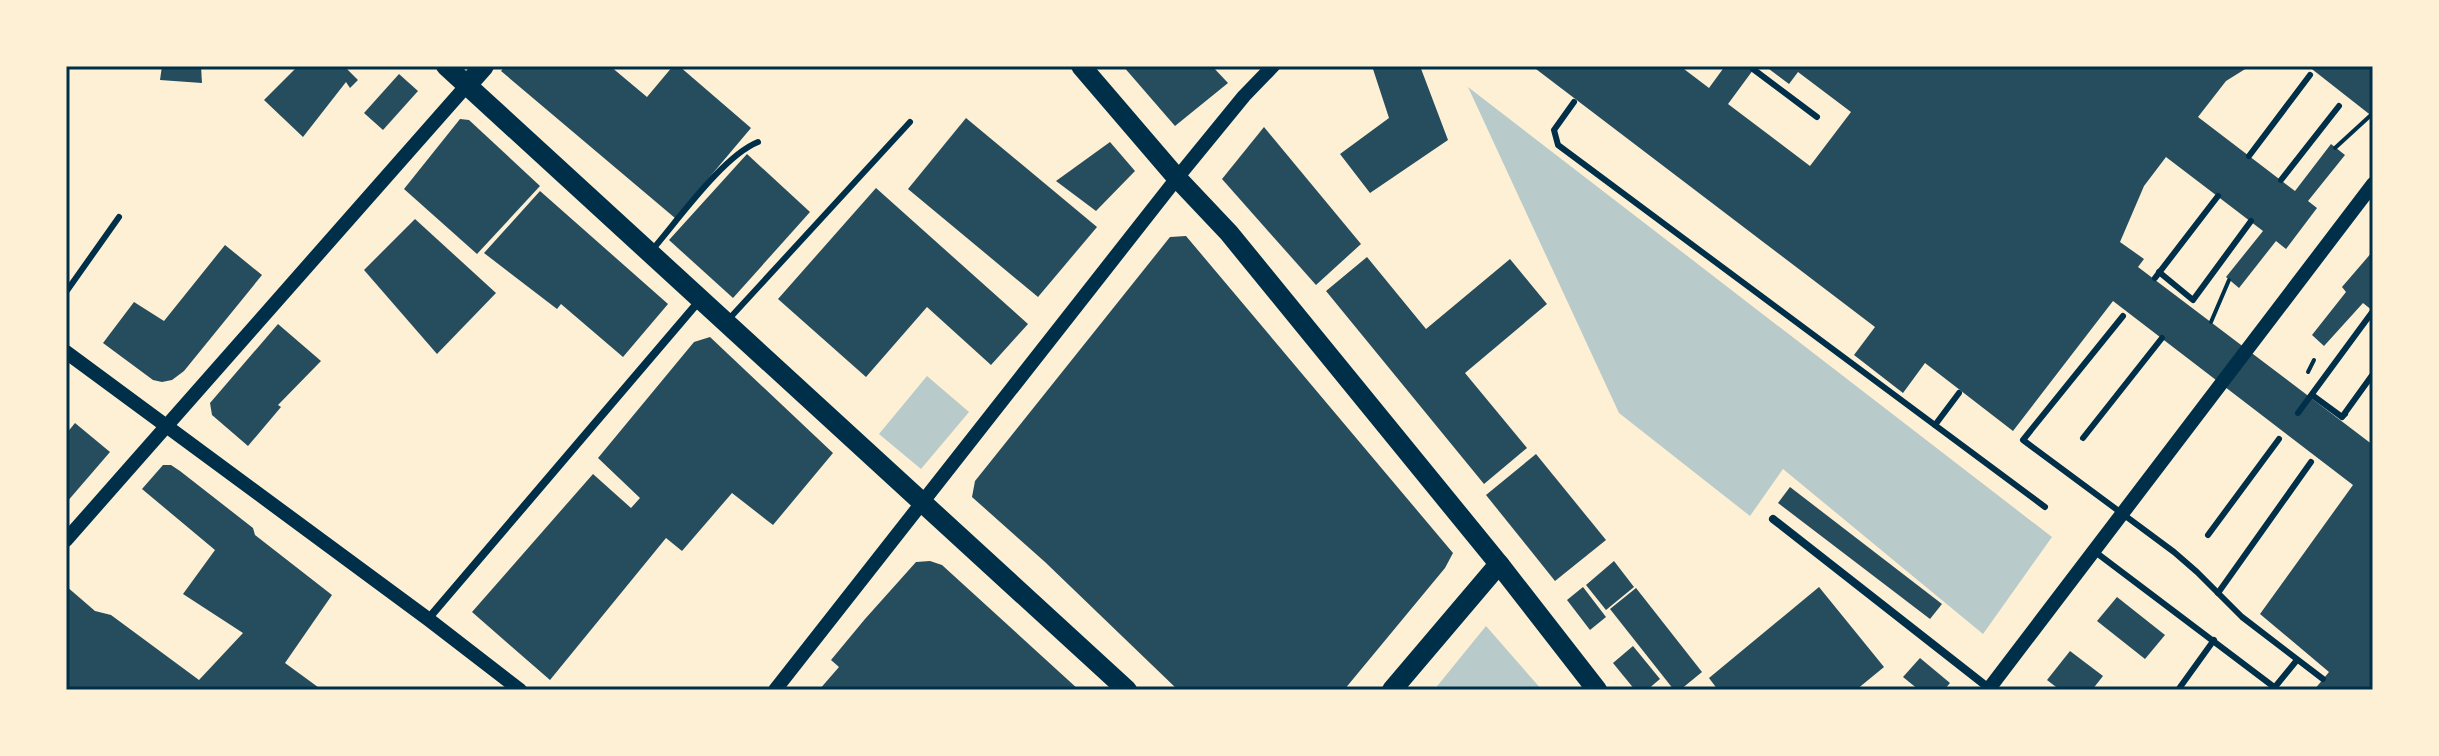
<svg xmlns="http://www.w3.org/2000/svg" width="2439" height="756" viewBox="0 0 2439 756" font-family="Spectral,serif">
<style>
.green{fill:#b9caca}
.building{fill:#264d5e}
.lines{fill:none;stroke-linecap:round;stroke-linejoin:round}
.path{stroke:#003049;stroke-width:4}
.service{stroke:#003049;stroke-width:6}
.minor{stroke:#003049;stroke-width:8}
.tertiary{stroke:#003049;stroke-width:14}
.primary{stroke:#003049;stroke-width:20}
.neatline{fill:none;stroke:#003049;stroke-width:3}
</style>
<rect width="100%" height="100%" fill="#fdf0d5"/>
<!-- green -->
<g class="green">
<path d="M 1468,87 L 2052,537 L 1983,634 L 1783,469 L 1750,516 L 1619,413 Z"/>
<path d="M 927,376 L 969,412 L 921,469 L 879,434 Z"/>
<path d="M 1486,626 L 1542,690 L 1434,690 Z"/>
</g>
<!-- building -->
<g class="building">
<path d="M 162,66 L 201,66 L 202,83 L 160,80 Z"/>
<path d="M 298,66 L 344,66 L 358,80 L 350,88 L 346,82 L 303,137 L 264,100 Z"/>
<path d="M 505,66 L 610,66 L 647,97 L 673,66 L 679,66 L 751,128 L 675,218 L 501,71 Z"/>
<path d="M 1123,66 L 1212,66 L 1228,83 L 1175,126 Z"/>
<path d="M 1372,66 L 1420,66 L 1448,140 L 1370,193 L 1340,154 L 1389,118 Z"/>
<path d="M 1532,66 L 1680,66 L 1709,88 L 1725,66 L 1756,66 L 1728,104 L 1810,166 L 1851,112 L 1798,72 L 1789,84 L 1765,66 L 2250,66 L 2226,81 L 2198,117 L 2295,191 L 2331,144 L 2345,155 L 2308,201 L 2317,208 L 2286,249 L 2276,241 L 2239,288 L 2226,277 L 2263,231 L 2166,157 L 2144,186 L 2120,242 L 2144,259 L 2138,267 L 2373,445 L 2373,690 L 2314,690 L 2329,672 L 2260,614 L 2353,485 L 2113,301 L 2013,431 L 1925,363 L 1903,393 L 1854,355 L 1875,327 Z"/>
<path d="M 2308,66 L 2373,67 L 2373,117 Z"/>
<path d="M 399,74 L 418,91 L 383,130 L 364,113 Z"/>
<path d="M 966,118 L 1097,227 L 1038,297 L 908,189 Z"/>
<path d="M 460,119 L 469,120 L 540,186 L 477,254 L 404,189 Z"/>
<path d="M 1264,127 L 1361,244 L 1316,285 L 1222,179 Z"/>
<path d="M 1110,142 L 1135,171 L 1096,211 L 1056,181 Z"/>
<path d="M 747,154 L 810,212 L 733,298 L 669,240 Z"/>
<path d="M 876,188 L 1028,324 L 991,365 L 927,307 L 866,377 L 778,299 Z"/>
<path d="M 540,191 L 668,304 L 623,357 L 561,304 L 557,309 L 484,253 Z"/>
<path d="M 415,219 L 496,293 L 437,354 L 364,270 Z"/>
<path d="M 1186,236 L 1453,553 L 1445,568 L 1344,690 L 1178,690 L 1045,562 L 972,497 L 975,481 L 1170,237 Z"/>
<path d="M 225,245 L 262,275 L 184,371 L 172,380 L 162,382 L 153,380 L 103,343 L 134,302 L 164,321 Z"/>
<path d="M 2373,251 L 2373,311 L 2363,303 L 2324,346 L 2312,335 L 2346,292 L 2342,287 Z"/>
<path d="M 1367,257 L 1426,329 L 1510,259 L 1547,304 L 1465,373 L 1527,448 L 1484,484 L 1326,291 Z"/>
<path d="M 278,324 L 321,361 L 278,405 L 281,407 L 248,446 L 212,415 L 210,403 Z"/>
<path d="M 710,337 L 833,453 L 773,525 L 732,493 L 682,551 L 666,538 L 550,680 L 472,612 L 593,474 L 631,508 L 640,498 L 598,458 L 694,342 Z"/>
<path d="M 75,423 L 110,452 L 66,503 L 66,434 Z"/>
<path d="M 1536,454 L 1606,540 L 1555,581 L 1486,495 Z"/>
<path d="M 163,465 L 171,465 L 180,471 L 253,528 L 255,535 L 332,595 L 285,663 L 322,690 L 66,690 L 66,586 L 95,611 L 111,615 L 199,680 L 243,633 L 183,594 L 215,550 L 142,489 Z"/>
<path d="M 1790,487 L 1942,604 L 1930,619 L 1778,503 Z"/>
<path d="M 930,561 L 942,565 L 1079,690 L 819,690 L 839,667 L 831,660 L 865,619 L 916,562 Z"/>
<path d="M 1614,561 L 1634,587 L 1606,610 L 1586,585 Z"/>
<path d="M 1583,587 L 1606,617 L 1590,630 L 1567,600 Z"/>
<path d="M 1819,587 L 1884,667 L 1856,690 L 1718,690 L 1709,678 Z"/>
<path d="M 1636,588 L 1702,672 L 1680,690 L 1674,690 L 1610,609 Z"/>
<path d="M 2117,597 L 2165,635 L 2145,659 L 2097,621 Z"/>
<path d="M 1633,646 L 1660,679 L 1647,690 L 1635,690 L 1613,663 Z"/>
<path d="M 2070,651 L 2103,676 L 2092,690 L 2060,690 L 2047,680 Z"/>
<path d="M 1920,658 L 1950,683 L 1944,690 L 1919,690 L 1903,677 Z"/>
</g>
<g class="lines">
<!-- path -->
<g class="path">
<path d="M 2335,148 L 2371,115"/>
<path d="M 2211,322 L 2229,280"/>
<path d="M 2308,372 L 2314,360"/>
</g>
<!-- service -->
<g class="service">
<path d="M 1753,69 L 1817,117"/>
<path d="M 1574,102 L 1554,130 L 1558,145 L 2045,507"/>
<path d="M 2249,156 L 2310,75"/>
<path d="M 2281,180 L 2339,106"/>
<path d="M 652,250 C 678,220 723,156 758,142"/>
<path d="M 2159,272 L 2193,300 L 2251,221"/>
<path d="M 2155,278 L 2218,196"/>
<path d="M 66,292 L 119,217"/>
<path d="M 2123,316 L 2023,440 L 2174,552 L 2197,572 L 2242,617 L 2323,679"/>
<path d="M 728,320 L 910,122"/>
<path d="M 2312,395 L 2342,417"/>
<path d="M 2298,413 L 2373,311"/>
<path d="M 2345,414 L 2342,417 L 2373,374"/>
<path d="M 1935,425 L 1959,393"/>
<path d="M 2083,438 L 2162,338"/>
<path d="M 2208,535 L 2279,439"/>
<path d="M 2094,551 L 2278,690"/>
<path d="M 2218,593 L 2311,462"/>
<path d="M 2275,687 L 2297,660"/>
<path d="M 2178,690 L 2214,640"/>
</g>
<!-- minor -->
<g class="minor">
<path d="M 1773,519 L 1990,689"/>
<path d="M 428,619 L 700,300"/>
</g>
<!-- tertiary -->
<g class="tertiary">
<path d="M 66,352 L 428,619 L 520,690"/>
<path d="M 66,540 L 468,84"/>
<path d="M 775,690 L 1177,178 L 1244,96 L 1273,66"/>
<path d="M 1988,690 L 2373,184"/>
</g>
<!-- primary -->
<g class="primary">
<path d="M 446,66 L 1127,690"/>
<path d="M 1081,66 L 1177,178 L 1229,233 L 1499,564 L 1597,690"/>
<path d="M 468,84 L 484,66"/>
<path d="M 1392,690 L 1499,564"/>
</g>
</g>
<!-- border -->
<rect width="2439" height="756" fill="none" stroke="#fdf0d5" stroke-width="136"/>
<rect x="68" y="68" width="2303" height="620" class="neatline"/>
</svg>
